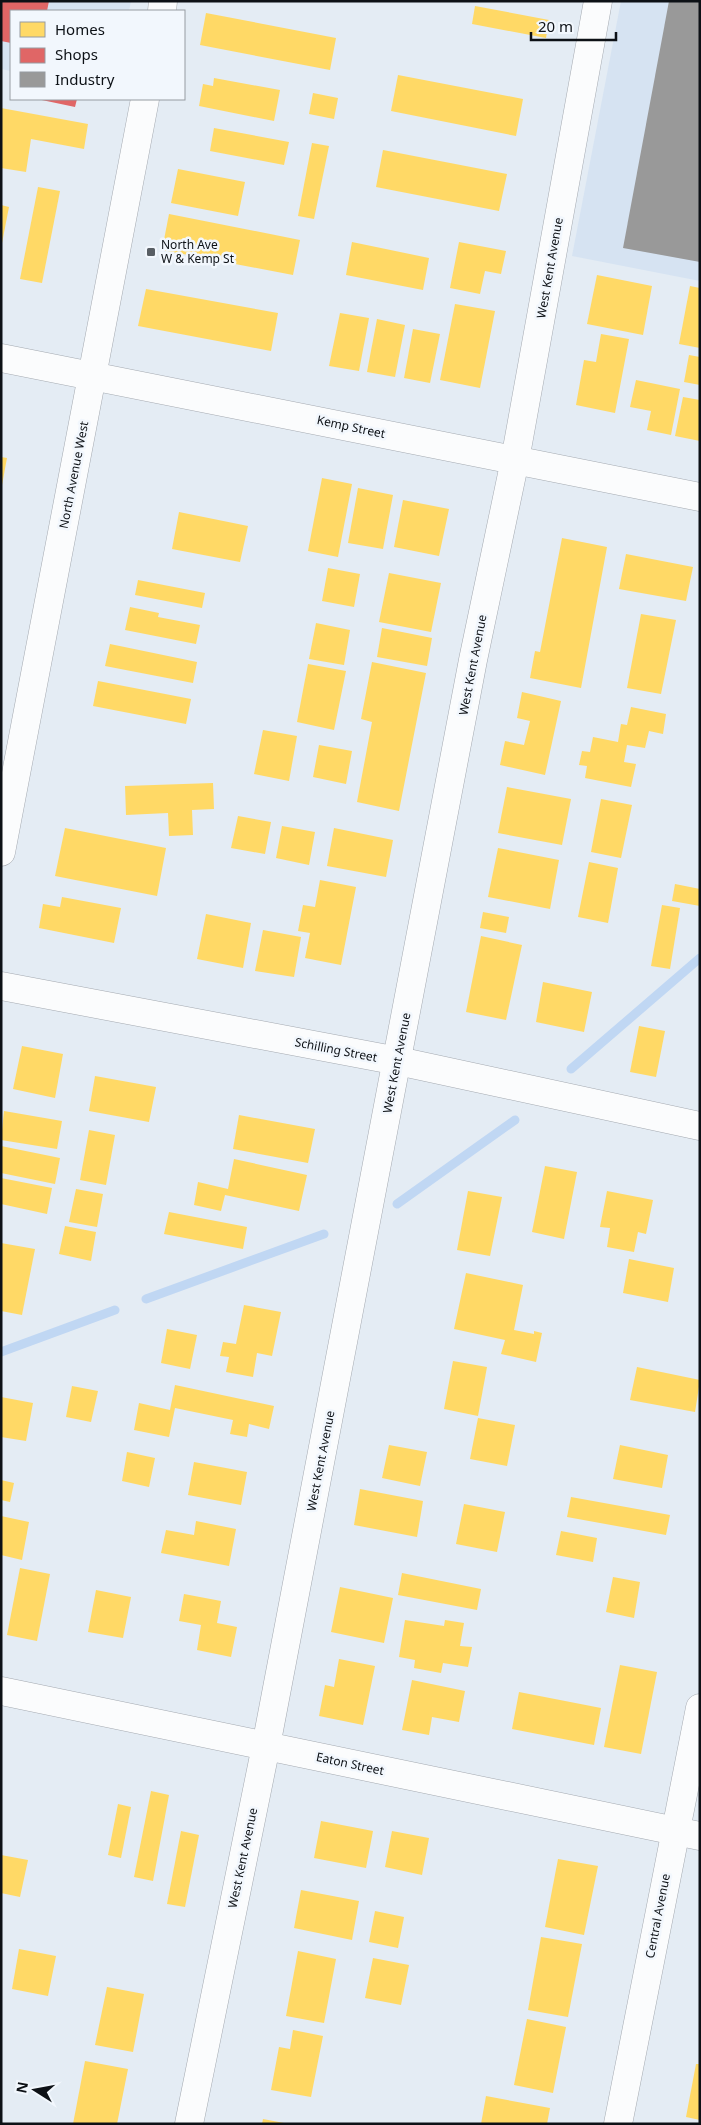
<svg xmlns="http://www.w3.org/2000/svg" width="701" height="2125" viewBox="0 0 701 2125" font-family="'Noto Sans',sans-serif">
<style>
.built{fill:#d6e3f2}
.homes{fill:#ffd966}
.shops{fill:#e06666}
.industry{fill:#999}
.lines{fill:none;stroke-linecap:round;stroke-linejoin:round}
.stream{stroke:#c0d7f3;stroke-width:9}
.street-casing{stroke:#a4a9b0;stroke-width:29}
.street{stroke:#fbfcfd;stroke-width:28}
.poi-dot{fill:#585e64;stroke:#f2f7fd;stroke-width:2}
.labels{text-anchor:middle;stroke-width:5;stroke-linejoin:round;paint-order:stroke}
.poi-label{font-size:12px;fill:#0d1116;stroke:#f2f7fd;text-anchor:start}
.street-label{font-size:12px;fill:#0d1116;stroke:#f2f7fd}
</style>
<rect width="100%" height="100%" fill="#e4ecf4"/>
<!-- built -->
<g class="built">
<path d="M 1,1 L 131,1 L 129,11 L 11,11 L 11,71 L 1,69 Z"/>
<path d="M 621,1 L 700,1 L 700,281 L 572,256 Z"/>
</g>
<!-- homes -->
<g class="homes">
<path d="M 475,6 L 549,20 L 546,38 L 472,24 Z"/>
<path d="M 206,13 L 336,38 L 330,70 L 200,45 Z"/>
<path d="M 398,75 L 523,99 L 516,136 L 391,111 Z"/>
<path d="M 214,78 L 280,90 L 274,121 L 199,106 L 203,84 L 213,86 Z"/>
<path d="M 313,93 L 338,98 L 334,119 L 309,114 Z"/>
<path d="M 1,108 L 88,124 L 84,149 L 31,139 L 26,172 L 1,168 Z"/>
<path d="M 214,128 L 289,142 L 284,165 L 210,151 Z"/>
<path d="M 312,143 L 329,146 L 314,219 L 298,216 Z"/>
<path d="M 383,150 L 507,174 L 499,211 L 376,187 Z"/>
<path d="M 178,169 L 245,182 L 238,216 L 171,203 Z"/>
<path d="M 38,187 L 60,191 L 42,283 L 20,279 Z"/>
<path d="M 1,205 L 9,207 L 2,243 L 1,243 Z"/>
<path d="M 169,214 L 300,240 L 293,275 L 162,250 Z"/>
<path d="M 352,242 L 429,258 L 423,290 L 346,275 Z"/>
<path d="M 459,242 L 506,251 L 501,274 L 485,271 L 480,294 L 450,288 Z"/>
<path d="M 597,275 L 652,286 L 643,335 L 587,324 Z"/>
<path d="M 690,286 L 700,288 L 700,348 L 679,344 Z"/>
<path d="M 146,289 L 278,313 L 271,351 L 138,326 Z"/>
<path d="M 455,304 L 495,311 L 480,388 L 440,380 Z"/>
<path d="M 340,313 L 369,318 L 359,371 L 329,366 Z"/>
<path d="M 377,319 L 405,325 L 395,377 L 367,372 Z"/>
<path d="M 413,329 L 440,334 L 430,383 L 404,378 Z"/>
<path d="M 601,334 L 629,339 L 615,413 L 576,405 L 584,360 L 596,362 Z"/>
<path d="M 689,355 L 700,357 L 700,385 L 684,382 Z"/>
<path d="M 636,380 L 680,389 L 671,435 L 647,430 L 651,411 L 630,407 Z"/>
<path d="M 683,397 L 700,400 L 700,441 L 675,436 Z"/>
<path d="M 1,457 L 7,458 L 2,485 L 1,485 Z"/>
<path d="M 322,478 L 352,484 L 338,557 L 308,551 Z"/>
<path d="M 358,488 L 393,495 L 383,549 L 348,543 Z"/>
<path d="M 403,500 L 449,509 L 439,556 L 394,547 Z"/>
<path d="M 179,512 L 248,526 L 240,562 L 172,549 Z"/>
<path d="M 562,538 L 607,547 L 581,688 L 530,678 L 535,651 L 540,652 Z"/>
<path d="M 626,554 L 693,567 L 686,601 L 619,589 Z"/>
<path d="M 328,568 L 360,574 L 354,607 L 322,601 Z"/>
<path d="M 389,573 L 441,583 L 431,632 L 379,622 Z"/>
<path d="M 138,580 L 205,593 L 202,608 L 135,595 Z"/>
<path d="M 130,607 L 159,613 L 158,617 L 200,625 L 196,644 L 125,630 Z"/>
<path d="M 641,614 L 676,620 L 661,694 L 627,688 Z"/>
<path d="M 316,623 L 350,630 L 344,665 L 309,659 Z"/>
<path d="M 382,628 L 432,638 L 427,666 L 377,657 Z"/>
<path d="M 110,644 L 197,662 L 193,683 L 105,666 Z"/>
<path d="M 372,662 L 426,673 L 399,811 L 357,802 L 372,722 L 361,719 Z"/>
<path d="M 308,664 L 346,671 L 334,730 L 297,722 Z"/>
<path d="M 98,681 L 191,699 L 186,724 L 93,706 Z"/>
<path d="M 522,692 L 561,701 L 545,775 L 500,765 L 505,741 L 524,745 L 530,721 L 517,718 Z"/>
<path d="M 631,707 L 666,714 L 663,734 L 649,731 L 645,748 L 627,745 L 624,762 L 636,764 L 631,787 L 585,778 L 587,766 L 579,765 L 582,751 L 590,752 L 593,737 L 618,742 L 621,724 L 627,725 Z"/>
<path d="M 263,730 L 297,736 L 289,781 L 254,774 Z"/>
<path d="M 319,745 L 352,751 L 346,784 L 313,777 Z"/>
<path d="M 213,783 L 214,809 L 192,810 L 193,835 L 169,836 L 168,813 L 126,815 L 125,786 Z"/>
<path d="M 507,787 L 571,799 L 562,845 L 498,833 Z"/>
<path d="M 601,799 L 632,805 L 621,858 L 591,852 Z"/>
<path d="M 238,816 L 271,822 L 265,854 L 231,848 Z"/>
<path d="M 282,826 L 315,832 L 309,865 L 276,858 Z"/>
<path d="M 65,828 L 166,848 L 157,896 L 55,876 Z"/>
<path d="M 334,828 L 393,840 L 386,877 L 327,866 Z"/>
<path d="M 498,848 L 559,860 L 550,909 L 488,897 Z"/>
<path d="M 589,862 L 618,868 L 608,923 L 578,917 Z"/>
<path d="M 320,880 L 356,887 L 341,965 L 305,958 L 310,933 L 298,931 L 303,905 L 315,907 Z"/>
<path d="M 675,884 L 700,889 L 700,906 L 672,901 Z"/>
<path d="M 62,897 L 121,908 L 114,943 L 39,928 L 43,904 L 60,907 Z"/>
<path d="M 662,905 L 680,908 L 670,969 L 651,966 Z"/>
<path d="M 483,912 L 509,917 L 506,933 L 480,928 Z"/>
<path d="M 206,914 L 251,923 L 243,968 L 197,959 Z"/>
<path d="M 263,930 L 301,937 L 294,977 L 255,971 Z"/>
<path d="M 481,936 L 522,945 L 506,1020 L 466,1012 Z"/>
<path d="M 543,982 L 592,992 L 584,1032 L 536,1022 Z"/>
<path d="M 639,1026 L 665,1031 L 656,1077 L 630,1072 Z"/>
<path d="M 22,1046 L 63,1054 L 55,1098 L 13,1089 Z"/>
<path d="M 95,1076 L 156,1087 L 149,1122 L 89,1111 Z"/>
<path d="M 4,1111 L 62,1121 L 57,1149 L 1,1140 Z"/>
<path d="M 239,1115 L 315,1129 L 308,1163 L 233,1149 Z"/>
<path d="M 89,1130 L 115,1135 L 106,1185 L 80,1180 Z"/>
<path d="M 1,1146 L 60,1158 L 55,1184 L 1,1173 Z"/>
<path d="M 234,1159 L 307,1175 L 299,1211 L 225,1195 L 221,1211 L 194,1205 L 198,1182 L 228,1189 Z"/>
<path d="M 545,1166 L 577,1172 L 564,1239 L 532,1232 Z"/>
<path d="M 1,1178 L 52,1188 L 47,1214 L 1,1204 Z"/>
<path d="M 76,1189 L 103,1194 L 97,1227 L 69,1222 Z"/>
<path d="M 468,1191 L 502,1197 L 490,1256 L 457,1250 Z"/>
<path d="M 607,1191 L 653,1200 L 646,1234 L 638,1232 L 634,1252 L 607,1247 L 610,1228 L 600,1227 Z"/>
<path d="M 169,1212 L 247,1227 L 243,1249 L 164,1234 Z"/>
<path d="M 65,1226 L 96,1232 L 91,1261 L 59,1254 Z"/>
<path d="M 1,1243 L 35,1249 L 22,1315 L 1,1311 Z"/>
<path d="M 629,1259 L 674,1268 L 668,1302 L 623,1293 Z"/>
<path d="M 466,1273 L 523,1285 L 514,1330 L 534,1334 L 534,1331 L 542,1333 L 536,1362 L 501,1354 L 505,1340 L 454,1329 Z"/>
<path d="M 244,1305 L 281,1312 L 272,1356 L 257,1353 L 253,1377 L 226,1372 L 229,1357 L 220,1356 L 223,1342 L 236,1344 Z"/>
<path d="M 167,1329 L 197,1335 L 190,1369 L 161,1363 Z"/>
<path d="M 453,1361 L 487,1367 L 478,1416 L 444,1409 Z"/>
<path d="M 637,1367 L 700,1380 L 695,1412 L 630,1400 Z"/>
<path d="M 175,1385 L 274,1406 L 269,1429 L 249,1424 L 247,1437 L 230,1434 L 233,1420 L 175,1408 L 169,1437 L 134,1430 L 139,1403 L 170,1410 Z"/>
<path d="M 72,1386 L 98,1391 L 91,1422 L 66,1417 Z"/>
<path d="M 1,1397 L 33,1403 L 26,1441 L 1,1437 Z"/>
<path d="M 478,1418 L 515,1425 L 507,1466 L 470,1459 Z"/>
<path d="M 389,1445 L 427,1452 L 420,1486 L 382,1478 Z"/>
<path d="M 620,1445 L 668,1455 L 662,1488 L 613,1479 Z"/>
<path d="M 127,1452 L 155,1458 L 149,1487 L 122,1481 Z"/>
<path d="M 194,1462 L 247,1472 L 241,1505 L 188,1495 Z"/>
<path d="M 1,1480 L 14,1483 L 10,1502 L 1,1500 Z"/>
<path d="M 360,1489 L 423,1501 L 417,1537 L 354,1525 Z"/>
<path d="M 571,1497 L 670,1515 L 666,1535 L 567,1517 Z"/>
<path d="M 464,1504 L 505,1512 L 497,1552 L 456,1544 Z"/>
<path d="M 1,1516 L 29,1522 L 22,1560 L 1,1555 Z"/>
<path d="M 196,1521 L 236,1529 L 229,1566 L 161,1553 L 166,1530 L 194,1535 Z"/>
<path d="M 561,1531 L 597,1538 L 593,1562 L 556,1555 Z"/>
<path d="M 20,1568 L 50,1574 L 37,1641 L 7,1635 Z"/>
<path d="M 402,1573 L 481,1589 L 477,1610 L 398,1595 Z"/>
<path d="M 613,1577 L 640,1582 L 634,1618 L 606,1612 Z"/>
<path d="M 340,1587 L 393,1598 L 384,1643 L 331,1632 Z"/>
<path d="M 96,1590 L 131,1597 L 123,1638 L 88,1632 Z"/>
<path d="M 184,1594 L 221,1601 L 217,1623 L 237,1627 L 231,1657 L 197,1650 L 201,1625 L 179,1621 Z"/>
<path d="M 405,1620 L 444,1626 L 445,1620 L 464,1623 L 460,1646 L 472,1647 L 468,1667 L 443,1663 L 441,1673 L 414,1668 L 415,1660 L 399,1657 Z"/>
<path d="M 339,1659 L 375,1666 L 363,1725 L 319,1716 L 325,1685 L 334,1687 Z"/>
<path d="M 620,1665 L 657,1672 L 641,1754 L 604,1747 Z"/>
<path d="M 412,1680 L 465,1691 L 459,1722 L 432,1717 L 429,1735 L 402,1730 Z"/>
<path d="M 519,1692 L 601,1708 L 594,1745 L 512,1729 Z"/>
<path d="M 151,1791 L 169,1795 L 153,1881 L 134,1877 Z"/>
<path d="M 118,1804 L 131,1807 L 121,1858 L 108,1855 Z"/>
<path d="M 321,1821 L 373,1831 L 366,1868 L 314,1858 Z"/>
<path d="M 181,1831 L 199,1835 L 185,1907 L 167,1904 Z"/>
<path d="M 392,1831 L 429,1838 L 422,1875 L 385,1867 Z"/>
<path d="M 1,1855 L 28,1860 L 20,1897 L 1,1893 Z"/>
<path d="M 558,1859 L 598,1866 L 584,1935 L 545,1927 Z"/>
<path d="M 301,1890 L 359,1901 L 352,1940 L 294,1928 Z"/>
<path d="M 375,1911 L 404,1917 L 398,1948 L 369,1942 Z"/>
<path d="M 541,1937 L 582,1944 L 568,2017 L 528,2010 Z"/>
<path d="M 19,1949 L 56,1956 L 48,1996 L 12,1989 Z"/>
<path d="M 298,1951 L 336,1959 L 324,2023 L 286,2016 Z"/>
<path d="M 373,1958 L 409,1965 L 401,2005 L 365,1998 Z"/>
<path d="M 107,1987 L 144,1994 L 133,2052 L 95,2045 Z"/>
<path d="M 527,2019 L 566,2027 L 553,2093 L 514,2085 Z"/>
<path d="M 293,2030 L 323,2036 L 311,2097 L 271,2090 L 279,2047 L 290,2049 Z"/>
<path d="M 85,2061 L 128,2069 L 117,2124 L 73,2124 Z"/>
<path d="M 696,2064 L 700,2064 L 700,2120 L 686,2117 Z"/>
<path d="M 486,2096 L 550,2108 L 547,2124 L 481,2124 Z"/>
<path d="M 263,2119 L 284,2123 L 284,2124 L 262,2124 Z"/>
</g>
<!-- shops -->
<g class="shops">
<path d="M 1,1 L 49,1 L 47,11 L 11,11 L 11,43 L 1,41 Z"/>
<path d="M 37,99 L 77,99 L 75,107 Z"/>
</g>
<!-- industry -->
<path class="industry" d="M 669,1 L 700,1 L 700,262 L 623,248 Z"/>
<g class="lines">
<!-- stream -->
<g class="stream">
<path d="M 571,1069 L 700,958"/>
<path d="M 397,1204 L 515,1120"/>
<path d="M 146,1299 L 324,1234"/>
<path d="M 1,1352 L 115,1310"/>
</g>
<defs>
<g id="street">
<path d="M 162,11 L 163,1"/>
<path d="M 1,358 L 700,497"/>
<path d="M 1,852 L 145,99"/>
<path d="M 1,986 L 398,1061 L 700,1126"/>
<path d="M 1,1691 L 700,1836"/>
<path d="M 189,2124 L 266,1746 L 473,660 L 515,460 L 598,1"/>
<path d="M 618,2124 L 700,1708"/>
</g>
</defs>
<!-- street casing -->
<use href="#street" class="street-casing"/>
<!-- street -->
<use href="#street" class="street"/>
</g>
<!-- markers -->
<rect class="poi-dot" x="146" y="247" width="10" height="10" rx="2.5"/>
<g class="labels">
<!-- poi labels -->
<g class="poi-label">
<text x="161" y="249">North Ave<tspan x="161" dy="14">W &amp; Kemp St</tspan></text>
</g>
<!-- street labels -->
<g class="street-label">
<text transform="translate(550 268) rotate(-80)" y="4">West Kent Avenue</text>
<text transform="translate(351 427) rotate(12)" y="4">Kemp Street</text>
<text transform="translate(74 475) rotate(-79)" y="4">North Avenue West</text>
<text transform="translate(473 665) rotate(-79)" y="4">West Kent Avenue</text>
<text transform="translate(336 1050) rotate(11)" y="4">Schilling Street</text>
<text transform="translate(397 1063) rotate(-79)" y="4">West Kent Avenue</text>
<text transform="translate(321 1461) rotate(-79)" y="4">West Kent Avenue</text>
<text transform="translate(350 1764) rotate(12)" y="4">Eaton Street</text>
<text transform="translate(243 1858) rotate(-78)" y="4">West Kent Avenue</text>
<text transform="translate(658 1916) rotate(-79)" y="4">Central Avenue</text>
</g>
</g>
<!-- border -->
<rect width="701" height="2125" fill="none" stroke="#0d1116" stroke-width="5"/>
<!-- legend -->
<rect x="10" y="10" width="175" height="90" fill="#f2f7fd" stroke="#969ba1"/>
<rect x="20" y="22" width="25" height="15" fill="#ffd966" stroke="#969ba1"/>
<text x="55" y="35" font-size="15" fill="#0d1116">Homes</text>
<rect x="20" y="48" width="25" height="15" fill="#e06666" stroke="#969ba1"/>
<text x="55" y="60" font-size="15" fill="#0d1116">Shops</text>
<rect x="20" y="72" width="25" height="15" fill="#999999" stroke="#969ba1"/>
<text x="55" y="85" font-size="15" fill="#0d1116">Industry</text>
<!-- north arrow -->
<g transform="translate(35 2090) rotate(281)" stroke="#f2f7fd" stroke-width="4" paint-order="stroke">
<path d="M0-4L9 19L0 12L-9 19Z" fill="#0d1116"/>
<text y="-8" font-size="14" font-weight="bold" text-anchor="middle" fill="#0d1116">N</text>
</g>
<!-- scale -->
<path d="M531 32v8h85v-8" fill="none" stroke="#0d1116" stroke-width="2.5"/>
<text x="538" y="32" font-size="15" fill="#0d1116" stroke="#f2f7fd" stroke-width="4" paint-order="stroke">20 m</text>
</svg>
